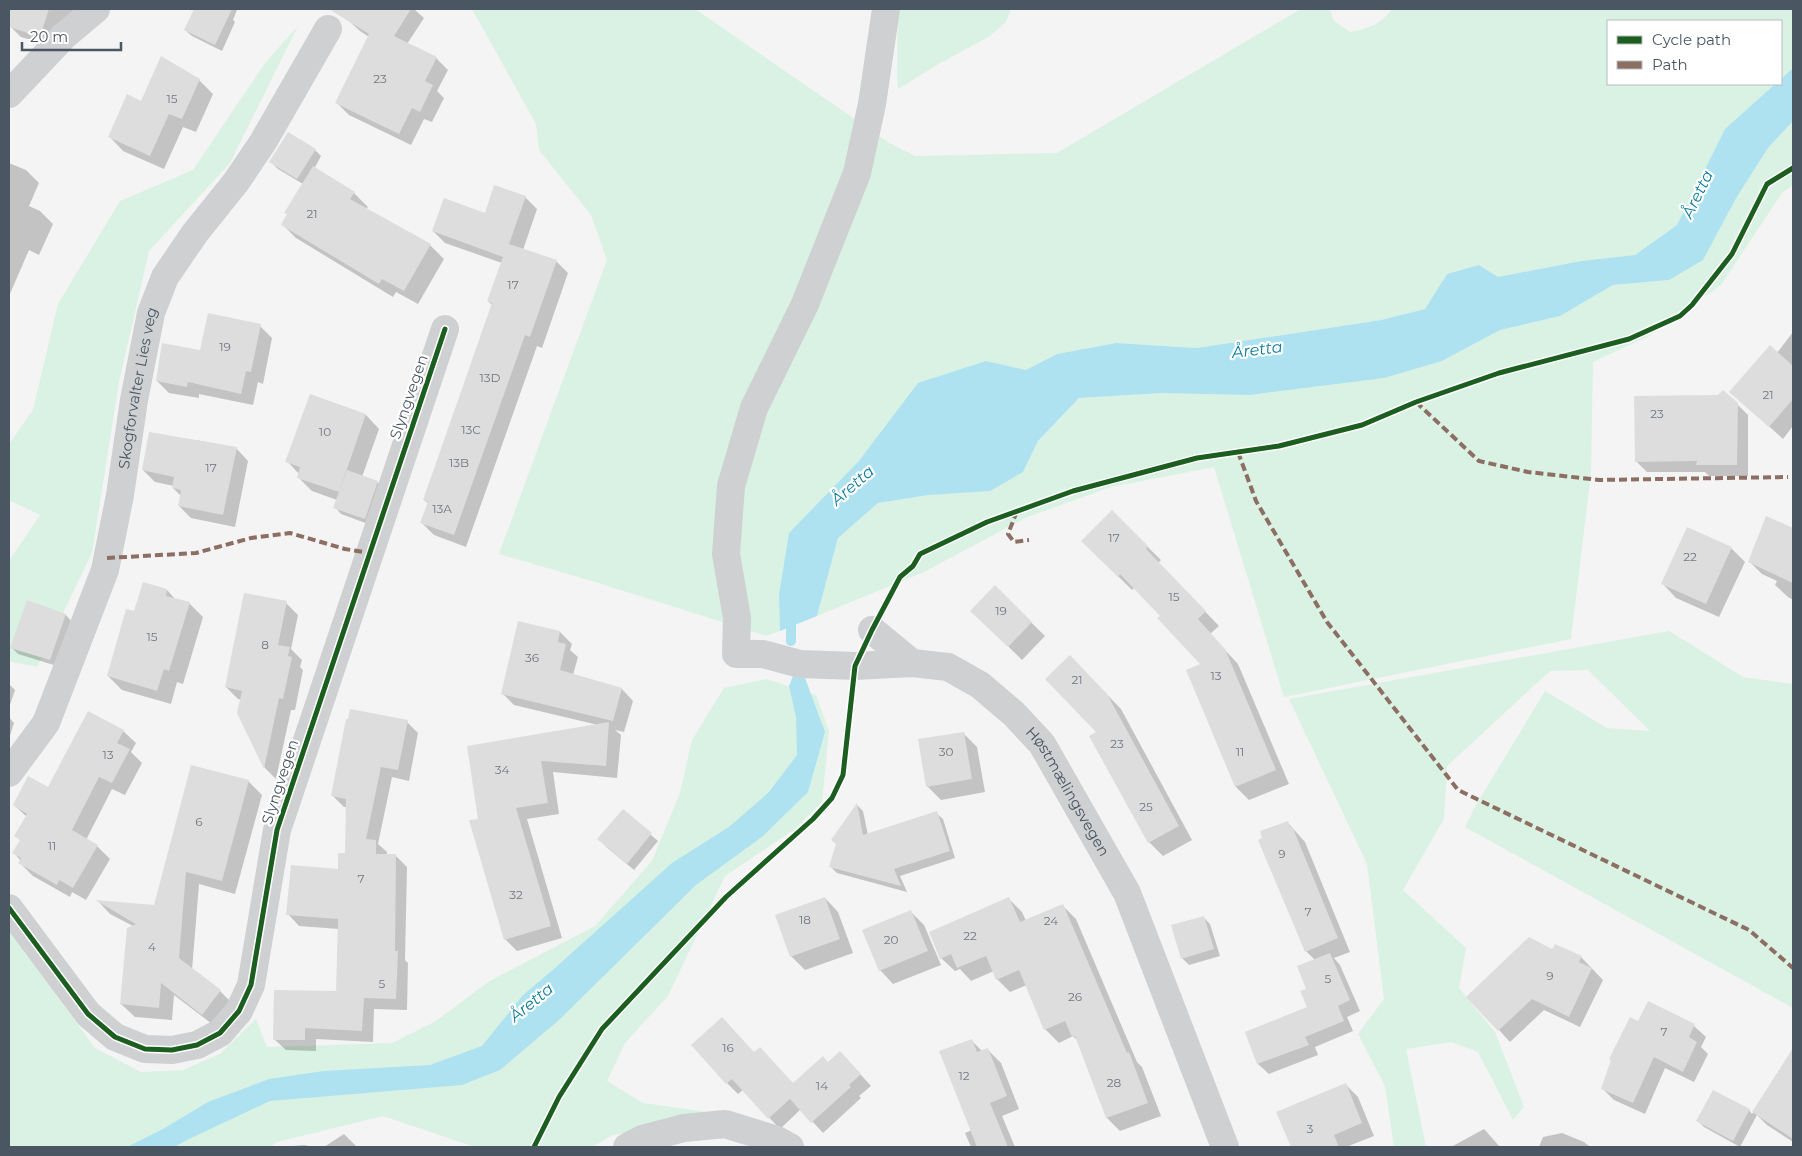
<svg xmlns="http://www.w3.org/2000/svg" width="1802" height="1156" viewBox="0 0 1802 1156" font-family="Montserrat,sans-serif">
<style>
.green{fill:#d9f2e3}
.water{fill:#aee2f0}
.shadow{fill:#0003}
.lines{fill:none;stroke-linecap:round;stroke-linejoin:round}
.stream{stroke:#aee2f0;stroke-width:10}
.building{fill:#ddddde}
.minor{stroke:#ced0d2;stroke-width:28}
.quiet{stroke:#8d6e63;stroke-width:4;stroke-dasharray:8 4;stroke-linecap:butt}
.cycleway-casing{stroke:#fff;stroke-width:8}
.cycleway{stroke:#1b5e20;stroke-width:5}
.labels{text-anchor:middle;stroke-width:4.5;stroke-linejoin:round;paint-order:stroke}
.number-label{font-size:12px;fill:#707881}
.street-label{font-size:15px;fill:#4a5661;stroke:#fff}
.water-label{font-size:16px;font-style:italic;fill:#0c7c9b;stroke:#fff}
</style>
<rect width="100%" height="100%" fill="#f4f4f4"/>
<!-- green -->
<g class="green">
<path d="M 472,9 L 695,9 L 891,144 L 915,156 L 1057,153 L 1301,9 L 1330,9 L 1333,20 L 1350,32 C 1368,29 1382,24 1392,9 L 1793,9 L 1793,68 L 1781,79 L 1781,21 L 1608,21 L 1608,84 L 1775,84 L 1725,129 L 1677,225 L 1635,255 L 1581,261 L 1498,277 L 1479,265 L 1447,274 L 1425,309 L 1381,320 L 1197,348 L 1116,343 L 1057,354 L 1026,370 L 986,361 L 891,419 L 858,462 L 779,595 L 780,631 L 766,636 L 592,581 L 499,554 L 607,260 L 591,215 L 539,150 L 536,124 Z"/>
<path d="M 898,9 L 1011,9 L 1006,22 L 990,36 L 935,66 L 898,89 L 897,78 Z"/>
<path d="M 298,26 L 230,163 L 149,251 L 119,382 L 92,553 L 37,667 L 9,661 L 9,561 L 40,515 L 9,500 L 9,444 L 33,410 L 58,304 L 120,201 L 193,170 L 265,63 Z"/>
<path d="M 1793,121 L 1793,185 L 1782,193 L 1721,285 L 1649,336 L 1593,362 L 1591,472 L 1571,639 L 1284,697 L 1214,467 L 1111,487 L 1025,518 L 924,572 L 817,616 L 838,538 L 878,503 L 929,495 L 1023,472 L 1038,441 L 1079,398 L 1163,393 L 1442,361 L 1500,330 L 1560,316 L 1613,285 L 1669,280 L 1735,200 L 1768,148 Z"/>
<path d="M 1669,631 L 1743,677 L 1793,684 L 1793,1008 L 1465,827 L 1476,805 L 1545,691 L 1607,728 L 1650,731 L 1588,670 L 1550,671 L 1447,766 L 1444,819 L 1403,890 L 1466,948 L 1459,988 L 1495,1032 L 1524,1107 L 1513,1120 L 1478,1052 L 1451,1042 L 1406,1049 L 1426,1147 L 1394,1147 L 1385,1086 L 1358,1034 L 1384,999 L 1367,864 L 1289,699 Z"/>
<path d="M 766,679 L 816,695 L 829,731 L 822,802 L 795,829 L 725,876 L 668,996 L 625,1043 L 607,1081 L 643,1103 L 715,1113 L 710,1119 L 613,1135 L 592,1147 L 475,1147 L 383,1116 L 277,1142 L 270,1147 L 9,1147 L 9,931 L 95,1048 L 141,1072 L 183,1070 L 220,1054 L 256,1019 L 267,1047 L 392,1043 L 436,1021 L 488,982 L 595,926 L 652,861 L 680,793 L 692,740 L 724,688 Z"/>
</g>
<!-- water -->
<g class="water">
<path d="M 1793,68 L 1793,121 L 1768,148 L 1735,200 L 1703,260 L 1669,280 L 1613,285 L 1560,316 L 1500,330 L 1442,361 L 1384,378 L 1249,395 L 1163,393 L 1079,398 L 1038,441 L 1023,472 L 990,491 L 929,495 L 878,503 L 838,538 L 817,616 L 780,631 L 779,595 L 789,533 L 858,462 L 918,383 L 986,361 L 1026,370 L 1057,354 L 1116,343 L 1197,348 L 1381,320 L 1425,309 L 1447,274 L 1479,265 L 1498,277 L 1581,261 L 1635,255 L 1677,225 L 1725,129 L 1775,84 L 1781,84 L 1781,79 Z"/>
<path d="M 804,675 L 825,732 L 808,792 L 763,836 L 696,885 L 559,1020 L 500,1070 L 462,1085 L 270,1101 L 189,1139 L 174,1147 L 127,1147 L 163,1129 L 208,1102 L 269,1079 L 324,1071 L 430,1065 L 482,1046 L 523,995 L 555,968 L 672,863 L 729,827 L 769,792 L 797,755 L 796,717 L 789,686 L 793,676 Z"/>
</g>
<!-- shadow -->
<g class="shadow">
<path d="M 16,9 L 75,9 L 70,26 L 58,23 L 50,46 L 21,37 L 11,27 Z"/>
<path d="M 195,9 L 237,10 L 233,20 L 235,22 L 222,51 L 192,36 L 185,30 Z"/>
<path d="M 355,9 L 414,9 L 424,18 L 407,44 L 436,58 L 448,70 L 437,91 L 444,98 L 432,122 L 424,119 L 411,145 L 349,115 L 337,103 L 369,37 L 360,31 L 348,20 Z"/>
<path d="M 199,80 L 213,94 L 196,132 L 183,127 L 164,169 L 123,151 L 110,137 L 141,102 Z"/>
<path d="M 315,150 L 321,156 L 314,169 L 354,193 L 368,207 L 366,209 L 430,245 L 444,259 L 418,304 L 396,292 L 393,297 L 296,238 L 282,224 L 303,184 L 278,169 L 271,162 Z"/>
<path d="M 9,163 L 26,170 L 39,183 L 29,206 L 40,211 L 53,224 L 39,255 L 29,250 L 9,296 Z"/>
<path d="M 525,197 L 537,209 L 523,250 L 556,261 L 568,273 L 542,348 L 537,346 L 466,547 L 434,535 L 422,523 L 429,504 L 424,500 L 492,305 L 488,301 L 502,263 L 445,243 L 433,231 L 486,214 Z"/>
<path d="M 260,326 L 272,338 L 263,384 L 258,382 L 253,405 L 199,394 L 199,398 L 169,393 L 157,381 L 201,351 Z"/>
<path d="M 1793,332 L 1793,426 L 1783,439 L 1731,392 L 1777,353 Z"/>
<path d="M 311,395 L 366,415 L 379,429 L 362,477 L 377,482 L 384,489 L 371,525 L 341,514 L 335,507 L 337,500 L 312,491 L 298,477 L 299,474 L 287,461 Z"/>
<path d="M 1737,404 L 1748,415 L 1748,476 L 1709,476 L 1705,472 L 1647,472 L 1636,461 Z"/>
<path d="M 196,440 L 236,448 L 248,461 L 235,527 L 191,518 L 179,506 L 181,496 L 173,488 L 174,486 L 155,482 L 143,470 L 196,442 Z"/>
<path d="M 1112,512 L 1161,560 L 1158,563 L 1219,626 L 1210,634 L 1238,664 L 1289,784 L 1249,800 L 1236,787 L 1202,664 L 1162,616 L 1135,587 L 1132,590 L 1083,541 Z"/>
<path d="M 1767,518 L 1793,530 L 1793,600 L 1788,597 L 1775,585 L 1777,581 L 1762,574 L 1750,562 Z"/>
<path d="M 1731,548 L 1745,562 L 1719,617 L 1676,598 L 1663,584 Z"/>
<path d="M 995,587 L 1045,636 L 1022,660 L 972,611 Z"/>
<path d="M 167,590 L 176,600 L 189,603 L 203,617 L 183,684 L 177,682 L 171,704 L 122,690 L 108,676 L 135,613 Z"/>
<path d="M 28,601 L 66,615 L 72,622 L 57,666 L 18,654 L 12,648 Z"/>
<path d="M 286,603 L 298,615 L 291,649 L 302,660 L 300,667 L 303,670 L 295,710 L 291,710 L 276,779 L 265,768 L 239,713 L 242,700 L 238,699 L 226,687 Z"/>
<path d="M 519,623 L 560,632 L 572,644 L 570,650 L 578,657 L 573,675 L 622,689 L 633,701 L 624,732 L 615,730 L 621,735 L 617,778 L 553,772 L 559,814 L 527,819 L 562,938 L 517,951 L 505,939 L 480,820 L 468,747 L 598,725 L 514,705 L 502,693 Z"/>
<path d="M 1083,670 L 1121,709 L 1192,840 L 1163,856 L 1149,842 L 1098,733 Z"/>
<path d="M 9,684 L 15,690 L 9,708 Z"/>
<path d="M 9,717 L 14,723 L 9,739 Z"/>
<path d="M 407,722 L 418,733 L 409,781 L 392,777 L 378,844 L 387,852 L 387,855 L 396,856 L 407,867 L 405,960 L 408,963 L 407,1010 L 374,1009 L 373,1042 L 316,1039 L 316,1051 L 286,1050 L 274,1039 L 337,993 L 339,929 L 299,926 L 288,914 L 339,871 L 346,854 L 347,807 L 344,807 L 333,796 Z"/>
<path d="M 123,731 L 136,743 L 131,752 L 142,763 L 125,795 L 112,789 L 86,840 L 97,846 L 110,859 L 86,900 L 72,892 L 70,897 L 33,876 L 20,863 L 21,861 L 14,853 L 21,841 L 27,817 L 14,805 L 49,789 Z"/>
<path d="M 963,733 L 977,747 L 985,792 L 941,800 L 927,786 Z"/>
<path d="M 248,781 L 262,795 L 235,894 L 199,884 L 192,970 L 220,991 L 233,1004 L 216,1027 L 174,995 L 172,1020 L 135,1017 L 121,1004 L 133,926 L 110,914 L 99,902 L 155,907 Z"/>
<path d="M 857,805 L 863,811 L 868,835 L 936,813 L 943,819 L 955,858 L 900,876 L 907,892 L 837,873 L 831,867 Z"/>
<path d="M 623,811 L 658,841 L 634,870 L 605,846 Z"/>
<path d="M 1288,823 L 1305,842 L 1350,952 L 1334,958 L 1340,965 L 1360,1011 L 1347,1017 L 1353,1031 L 1315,1047 L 1318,1055 L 1269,1074 L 1258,1064 L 1246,1033 L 1308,1008 L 1308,990 L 1315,960 L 1306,951 Z"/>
<path d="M 825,898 L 838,912 L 853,953 L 805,970 L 791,956 Z"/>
<path d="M 1009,899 L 1022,912 L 1026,921 L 1063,906 L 1076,919 L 1137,1062 L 1142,1067 L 1161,1116 L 1120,1131 L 1107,1118 L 1079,1042 L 1073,1036 L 1059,1043 L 1045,1029 L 1027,985 L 1010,992 L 997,979 L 994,971 L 971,981 L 960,969 L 955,971 L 941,958 Z"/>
<path d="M 911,912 L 924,925 L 941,965 L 893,984 L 880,970 Z"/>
<path d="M 1203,917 L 1210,924 L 1220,956 L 1189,965 L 1182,958 Z"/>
<path d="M 1553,950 L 1581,957 L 1603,980 L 1580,1027 L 1544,1010 L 1510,1042 L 1499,1030 Z"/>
<path d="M 1639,1023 L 1694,1026 L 1706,1037 L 1701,1047 L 1708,1054 L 1694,1082 L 1665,1068 L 1645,1114 L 1614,1100 L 1603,1089 Z"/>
<path d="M 971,1040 L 983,1052 L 988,1050 L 1001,1063 L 1019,1109 L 1002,1116 L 1015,1147 L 971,1147 L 965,1133 L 972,1130 Z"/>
<path d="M 754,1053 L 794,1084 L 829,1063 L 851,1064 L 871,1086 L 859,1096 L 861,1098 L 823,1133 L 801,1109 L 780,1129 L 743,1090 L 738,1094 L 727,1083 Z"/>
<path d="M 1779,1073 L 1793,1082 L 1793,1142 L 1767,1125 L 1757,1115 L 1740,1147 L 1704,1127 L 1698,1121 L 1749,1110 L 1752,1114 Z"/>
<path d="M 1345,1084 L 1358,1097 L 1374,1136 L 1346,1147 L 1292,1147 L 1278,1112 Z"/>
<path d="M 1484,1129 L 1500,1147 L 1451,1147 Z"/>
<path d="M 1562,1133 L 1584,1142 L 1590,1147 L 1539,1147 L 1543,1137 Z"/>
<path d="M 344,1134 L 357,1147 L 324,1147 Z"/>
<path d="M 304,1145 L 313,1147 L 290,1147 L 293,1146 Z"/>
</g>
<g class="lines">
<!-- stream -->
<path class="stream" d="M 791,641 L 791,612"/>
</g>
<!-- building -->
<g class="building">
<path d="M 9,9 L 49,9 L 40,37 L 9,27 Z"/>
<path d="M 194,9 L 232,9 L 215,45 L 184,30 Z"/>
<path d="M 329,9 L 411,9 L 394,36 L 437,57 L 425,81 L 433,85 L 420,112 L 412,108 L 399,134 L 335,103 L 369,34 Z"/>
<path d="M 161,56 L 200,79 L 182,119 L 169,114 L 150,156 L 108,137 L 127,94 L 141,101 Z"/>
<path d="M 288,132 L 316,149 L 297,179 L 269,162 Z"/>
<path d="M 313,166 L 355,192 L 350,199 L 431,244 L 404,291 L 382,279 L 379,284 L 281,225 L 287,214 L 284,213 Z"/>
<path d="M 494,185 L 526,196 L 509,244 L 557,260 L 530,337 L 525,335 L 454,535 L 420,523 L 428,502 L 423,500 L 492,303 L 487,301 L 503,257 L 432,231 L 444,198 L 485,213 Z"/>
<path d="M 208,313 L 261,324 L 251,372 L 246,371 L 241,394 L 188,382 L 187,387 L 156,381 L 162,343 L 200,350 Z"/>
<path d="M 1770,345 L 1793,366 L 1793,399 L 1769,427 L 1729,392 Z"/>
<path d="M 1723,390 L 1738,403 L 1737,465 L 1696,465 L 1697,461 L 1635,462 L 1634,396 L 1718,395 Z"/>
<path d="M 310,394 L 366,414 L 339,492 L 297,478 L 300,467 L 285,462 Z"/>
<path d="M 149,432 L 237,447 L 223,515 L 178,506 L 181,490 L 172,488 L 174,477 L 142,470 Z"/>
<path d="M 347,470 L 378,481 L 365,519 L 333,508 Z"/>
<path d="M 1112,510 L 1148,546 L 1146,549 L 1206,611 L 1198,619 L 1225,649 L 1276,770 L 1235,787 L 1186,670 L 1200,664 L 1157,618 L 1160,616 L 1120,574 L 1118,577 L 1081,541 Z"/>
<path d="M 1766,516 L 1793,528 L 1793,583 L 1748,562 Z"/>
<path d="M 1687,527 L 1732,547 L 1706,604 L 1661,584 Z"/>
<path d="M 143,582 L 167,589 L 166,596 L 190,602 L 169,671 L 164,669 L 157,691 L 107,676 L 126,609 L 134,611 Z"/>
<path d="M 995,585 L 1032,622 L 1008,647 L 970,611 Z"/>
<path d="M 244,593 L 287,601 L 278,645 L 290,647 L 288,656 L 292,657 L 283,699 L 279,698 L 264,769 L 237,713 L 242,691 L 225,687 Z"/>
<path d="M 27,600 L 66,614 L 50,660 L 10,648 Z"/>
<path d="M 518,621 L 560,631 L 558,642 L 566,644 L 560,670 L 622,688 L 613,721 L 501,694 Z"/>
<path d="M 1070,655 L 1107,694 L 1179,826 L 1148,843 L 1089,736 L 1096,732 L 1045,679 Z"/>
<path d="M 350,709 L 408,720 L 398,770 L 381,767 L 366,839 L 376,840 L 376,854 L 396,854 L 395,951 L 398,951 L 396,999 L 364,998 L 362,1031 L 305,1028 L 305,1040 L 273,1040 L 274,990 L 336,991 L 338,919 L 286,915 L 291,865 L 338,869 L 338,853 L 345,853 L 346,799 L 331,796 L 346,719 L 348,719 Z"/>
<path d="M 88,711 L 124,730 L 117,743 L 130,749 L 112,783 L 99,777 L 72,830 L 98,845 L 73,888 L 59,880 L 57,885 L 18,863 L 21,858 L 12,853 L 20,840 L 14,836 L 27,814 L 13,805 L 28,776 L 48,787 Z"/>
<path d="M 609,722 L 606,766 L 541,761 L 548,803 L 516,808 L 551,926 L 504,940 L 469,820 L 478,819 L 467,746 Z"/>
<path d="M 964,732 L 972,779 L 926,787 L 918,739 Z"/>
<path d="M 191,765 L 249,780 L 222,881 L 186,872 L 179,958 L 221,990 L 202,1015 L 161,983 L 159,1008 L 120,1004 L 127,928 L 136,924 L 95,900 L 154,905 Z"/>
<path d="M 857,803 L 863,835 L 937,811 L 950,851 L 894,869 L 901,886 L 829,867 L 836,844 L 831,840 Z"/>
<path d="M 623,809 L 652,833 L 627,864 L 597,839 Z"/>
<path d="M 1288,821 L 1290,827 L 1292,826 L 1338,938 L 1305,952 L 1258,840 L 1262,838 L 1260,831 Z"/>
<path d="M 825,897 L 840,939 L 790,957 L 775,915 Z"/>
<path d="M 1009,897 L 1020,922 L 1063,904 L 1127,1053 L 1129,1052 L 1148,1103 L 1106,1118 L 1075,1036 L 1072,1037 L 1065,1021 L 1044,1030 L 1019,970 L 996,980 L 986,956 L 957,968 L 951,954 L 940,959 L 929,932 Z"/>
<path d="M 911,910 L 928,951 L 879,971 L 862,930 Z"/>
<path d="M 1204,916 L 1214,949 L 1181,959 L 1171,925 Z"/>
<path d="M 1529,937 L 1552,949 L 1555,944 L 1582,956 L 1579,962 L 1592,968 L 1569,1017 L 1532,999 L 1498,1031 L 1466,997 Z"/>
<path d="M 1330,953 L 1350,1000 L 1338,1006 L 1344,1021 L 1305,1037 L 1309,1045 L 1257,1064 L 1245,1032 L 1307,1007 L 1300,991 L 1306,989 L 1297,966 Z"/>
<path d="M 1648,1001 L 1695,1024 L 1689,1037 L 1697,1042 L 1683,1072 L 1654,1057 L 1633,1103 L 1601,1089 L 1611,1060 L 1609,1059 L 1630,1017 L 1638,1021 Z"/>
<path d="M 722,1017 L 754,1052 L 760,1047 L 793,1083 L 823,1056 L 828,1062 L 840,1051 L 861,1074 L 849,1085 L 851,1087 L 811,1123 L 790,1099 L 768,1119 L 732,1079 L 726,1084 L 691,1045 Z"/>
<path d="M 972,1039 L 977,1052 L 988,1048 L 1007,1096 L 990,1103 L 1008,1147 L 977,1147 L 939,1051 Z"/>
<path d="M 1793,1048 L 1793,1139 L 1752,1112 Z"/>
<path d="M 1346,1083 L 1362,1123 L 1334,1135 L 1339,1147 L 1291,1147 L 1276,1112 Z"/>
<path d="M 1713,1090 L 1750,1109 L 1733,1141 L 1696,1121 Z"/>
</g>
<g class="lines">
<!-- minor -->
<g class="minor">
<path id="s1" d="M 886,9 L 872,104 L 857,173 L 805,304 L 754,408 L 731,486 L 726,554 L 737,618 L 736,654 L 763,654 L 800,664 L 855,666 L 912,663 L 948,667 L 980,685 L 1014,714 L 1042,744 L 1127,893 L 1225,1147"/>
<path d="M 9,94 L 64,36 L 96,9"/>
<path d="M 872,630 L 912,663"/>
<path id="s2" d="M 9,773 L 46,723 L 105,570 L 120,495 L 134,400 L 151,313 L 165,277 L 195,233 L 236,182 L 263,142 L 328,29"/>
<path d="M 9,908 L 88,1014 L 115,1037 L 145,1049 L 172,1050 L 197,1045 L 220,1033 L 239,1011 L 251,985 L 277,830 L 445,329"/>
<path d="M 627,1147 L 642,1139 L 684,1128 L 725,1124 L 777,1140 L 790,1147"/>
</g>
<!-- quiet -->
<g class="quiet">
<path d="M 1416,402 L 1479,461 L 1528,472 L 1599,480 L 1788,477"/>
<path d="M 1238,452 L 1256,501 L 1327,622 L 1458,790 L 1749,930 L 1793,968"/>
<path d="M 1017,511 L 1008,534 L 1014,542 L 1029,540"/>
<path d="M 107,558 L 196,553 L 251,538 L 290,533 L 345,549 L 369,553"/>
</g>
<defs>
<g id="cycleway">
<path d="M 9,908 L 88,1014 L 115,1037 L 145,1049 L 172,1050 L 197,1045 L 220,1033 L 239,1011 L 251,985 L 277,830 L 445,329"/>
<path d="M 534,1147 L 559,1097 L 602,1029 L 726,897 L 813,819 L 832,798 L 843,775 L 855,666 L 872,630 L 900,577 L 913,566 L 920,554 L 987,522 L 1073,491 L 1197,458 L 1279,446 L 1362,425 L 1416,402 L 1499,373 L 1629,339 L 1680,316 L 1692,305 L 1732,254 L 1767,184 L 1793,168"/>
</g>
</defs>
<!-- cycleway casing -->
<use href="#cycleway" class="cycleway-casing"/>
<!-- cycleway -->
<use href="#cycleway" class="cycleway"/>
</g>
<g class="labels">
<!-- number labels -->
<g class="number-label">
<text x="380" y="83">23</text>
<text x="172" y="103">15</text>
<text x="312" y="218">21</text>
<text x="513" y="289">17</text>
<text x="225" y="351">19</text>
<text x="490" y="382">13D</text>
<text x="1768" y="399">21</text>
<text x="1657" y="418">23</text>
<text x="471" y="434">13C</text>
<text x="325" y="436">10</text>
<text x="459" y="467">13B</text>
<text x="211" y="472">17</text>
<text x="442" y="513">13A</text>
<text x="1114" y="542">17</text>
<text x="1690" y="561">22</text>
<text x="1174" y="601">15</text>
<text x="1001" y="615">19</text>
<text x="152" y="641">15</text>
<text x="265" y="649">8</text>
<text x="532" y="662">36</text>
<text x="1216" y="680">13</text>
<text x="1077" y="684">21</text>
<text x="1117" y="748">23</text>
<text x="946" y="756">30</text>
<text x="1240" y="756">11</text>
<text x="108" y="759">13</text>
<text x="502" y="774">34</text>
<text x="1146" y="811">25</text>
<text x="199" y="826">6</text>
<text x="52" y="850">11</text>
<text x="1282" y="858">9</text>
<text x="361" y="883">7</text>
<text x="516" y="899">32</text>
<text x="1308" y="916">7</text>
<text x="805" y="924">18</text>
<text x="1051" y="925">24</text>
<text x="970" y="940">22</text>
<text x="891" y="944">20</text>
<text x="152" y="951">4</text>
<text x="1550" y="980">9</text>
<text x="1328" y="983">5</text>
<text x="382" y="988">5</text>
<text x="1075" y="1001">26</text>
<text x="1664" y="1036">7</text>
<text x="728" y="1052">16</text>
<text x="964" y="1080">12</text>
<text x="1114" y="1087">28</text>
<text x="822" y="1090">14</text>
<text x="1310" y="1133">3</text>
</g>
<!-- street labels -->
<g class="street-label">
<text dy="5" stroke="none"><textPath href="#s2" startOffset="411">Skogforvalter Lies veg</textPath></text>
<text transform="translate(409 397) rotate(-71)" y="5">Slyngvegen</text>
<text transform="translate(280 782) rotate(-72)" y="5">Slyngvegen</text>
<text dy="5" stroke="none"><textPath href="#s1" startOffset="1064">Høstmælingsvegen</textPath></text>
</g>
<!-- water labels -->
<g class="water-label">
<text transform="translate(1697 194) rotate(-64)" y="6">Åretta</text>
<text transform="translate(1257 349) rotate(-7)" y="6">Åretta</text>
<text transform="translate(852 485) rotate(-41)" y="6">Åretta</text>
<text transform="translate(531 1002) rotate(-39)" y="6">Åretta</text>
</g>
</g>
<!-- border -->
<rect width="1802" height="1156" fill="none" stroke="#4a5661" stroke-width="20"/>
<!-- legend -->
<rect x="1607" y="20" width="175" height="65" fill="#ffffff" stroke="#b7bbc0"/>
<rect x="1617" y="36" width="25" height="8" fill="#1b5e20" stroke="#b7bbc0"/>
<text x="1652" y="45" font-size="15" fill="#4a5661">Cycle path</text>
<rect x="1617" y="61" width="25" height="8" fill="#8d6e63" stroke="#b7bbc0"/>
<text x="1652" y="70" font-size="15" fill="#4a5661">Path</text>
<!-- scale -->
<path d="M22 42v8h99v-8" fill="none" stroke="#4a5661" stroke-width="2.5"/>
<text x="30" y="42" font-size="15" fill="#4a5661" stroke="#ffffff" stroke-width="4" paint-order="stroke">20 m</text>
</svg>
